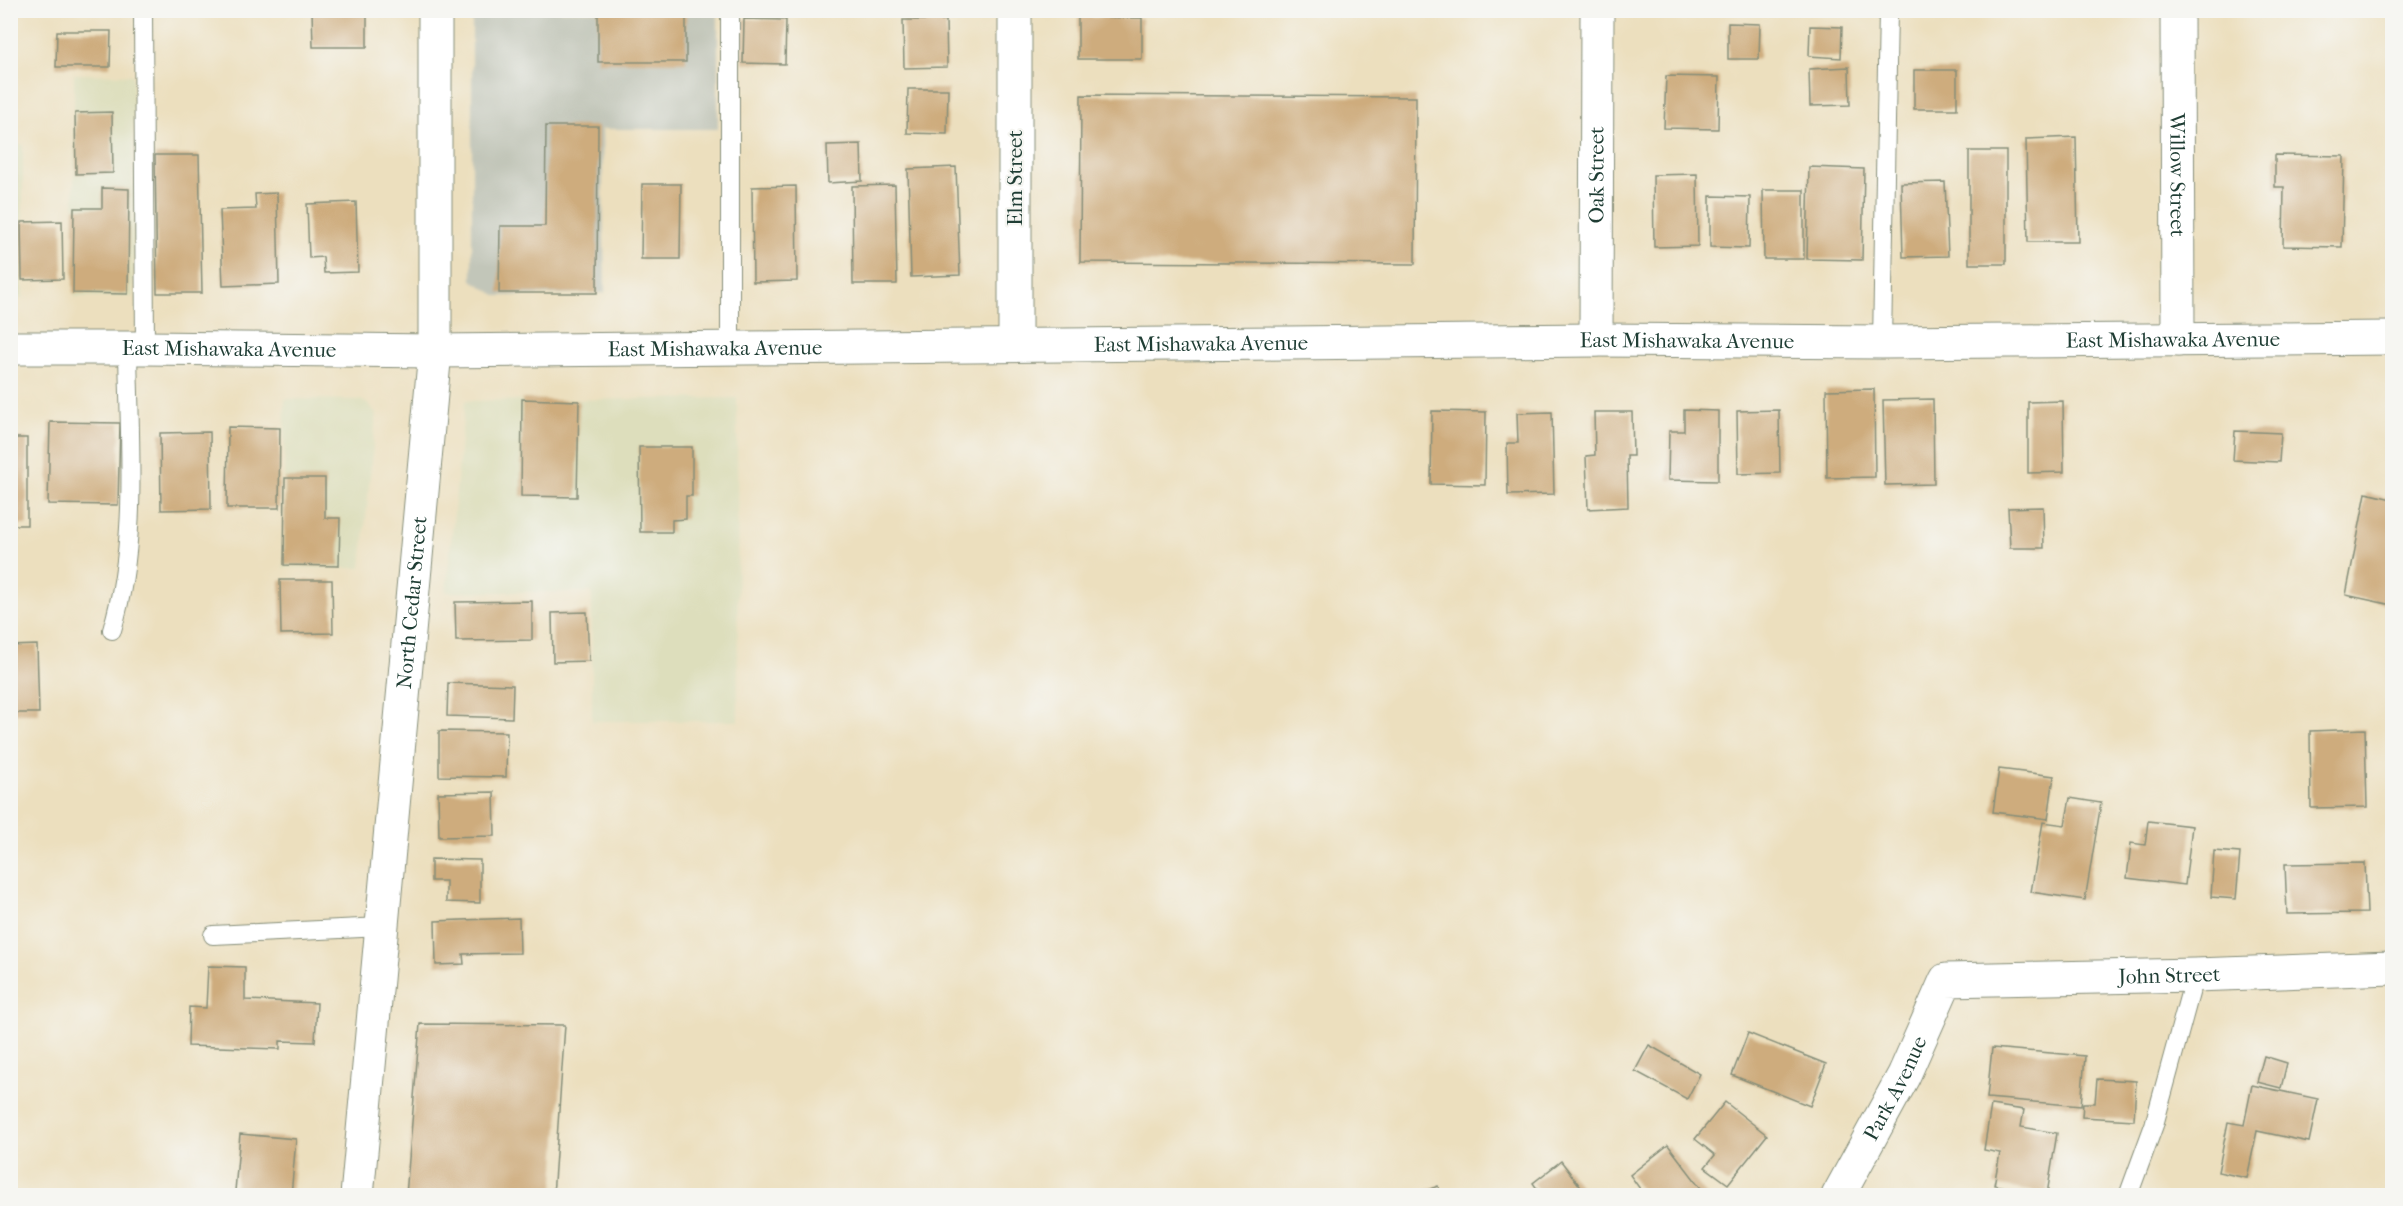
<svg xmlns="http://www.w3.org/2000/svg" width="2403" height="1206" viewBox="0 0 2403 1206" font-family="'IM FELL French Canon',serif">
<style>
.built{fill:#dddebc}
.industrial{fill:#c2c6b9}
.building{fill:#ceac7d}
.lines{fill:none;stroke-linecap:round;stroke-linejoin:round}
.lane-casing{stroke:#868e79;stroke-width:20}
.street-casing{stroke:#868e79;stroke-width:35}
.secondary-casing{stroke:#868e79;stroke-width:35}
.lane{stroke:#fff;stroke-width:18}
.street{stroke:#fff;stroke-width:33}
.secondary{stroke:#fff;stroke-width:33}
.labels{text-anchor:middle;stroke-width:4.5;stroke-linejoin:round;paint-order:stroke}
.street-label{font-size:21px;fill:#1f3d34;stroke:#f6f6f2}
</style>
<rect width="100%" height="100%" fill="#f6f6f2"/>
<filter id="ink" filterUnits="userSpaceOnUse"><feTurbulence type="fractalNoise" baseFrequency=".0167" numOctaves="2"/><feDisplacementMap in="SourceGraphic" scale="12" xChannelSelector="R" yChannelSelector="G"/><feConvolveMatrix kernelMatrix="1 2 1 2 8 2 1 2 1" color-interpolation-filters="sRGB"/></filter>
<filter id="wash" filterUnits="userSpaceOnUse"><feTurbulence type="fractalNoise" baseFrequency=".008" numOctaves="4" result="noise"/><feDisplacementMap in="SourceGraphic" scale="24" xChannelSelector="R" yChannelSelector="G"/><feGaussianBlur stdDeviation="1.35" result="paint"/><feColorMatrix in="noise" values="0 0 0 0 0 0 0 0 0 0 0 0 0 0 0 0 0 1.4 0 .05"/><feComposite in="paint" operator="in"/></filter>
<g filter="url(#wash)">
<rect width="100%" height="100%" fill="#ecdfbe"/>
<!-- built -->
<g class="built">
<path d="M 74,74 L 133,75 L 133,297 L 74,297 Z"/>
<path d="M 10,145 L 23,145 L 23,298 L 11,298 Z"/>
<path d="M 737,398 L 738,721 L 592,721 L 592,592 L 446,592 L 465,401 Z"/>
<path d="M 285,399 L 360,400 L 370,405 L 376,415 L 361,568 L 283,568 Z"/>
</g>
<!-- industrial -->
<path class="industrial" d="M 472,11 L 718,11 L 718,129 L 602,129 L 605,293 L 497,296 L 472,280 Z"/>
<g id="blocks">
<!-- building -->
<g class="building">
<path d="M 312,10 L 367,10 L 367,47 L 313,47 Z"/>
<rect x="598" y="10" width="88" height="52"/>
<path d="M 1078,17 L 1142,18 L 1142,59 L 1078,59 Z"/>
<path d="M 744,19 L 786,20 L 785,64 L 743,63 Z"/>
<path d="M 903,20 L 946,20 L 947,67 L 904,68 Z"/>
<path d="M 1728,23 L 1760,24 L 1759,59 L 1728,59 Z"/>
<path d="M 1810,26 L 1842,27 L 1841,58 L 1809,56 Z"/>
<path d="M 57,31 L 111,31 L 110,67 L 56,67 Z"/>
<path d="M 1849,67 L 1850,105 L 1810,106 L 1809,69 Z"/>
<rect x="1914" y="70" width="43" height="39"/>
<path d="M 1666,76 L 1719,77 L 1718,129 L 1664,128 Z"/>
<path d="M 908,89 L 948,89 L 947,134 L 907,133 Z"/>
<path d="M 1081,95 L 1416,97 L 1415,264 L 1080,262 Z"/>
<path d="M 112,112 L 113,173 L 76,174 L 75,113 Z"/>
<path d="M 546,126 L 598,126 L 597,293 L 499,293 L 500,226 L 545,226 Z"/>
<path d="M 2076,137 L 2078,242 L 2028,242 L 2026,139 Z"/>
<path d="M 861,144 L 862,181 L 828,183 L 827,145 Z"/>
<rect x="1969" y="151" width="37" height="113"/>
<path d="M 155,155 L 199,155 L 202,293 L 157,293 Z"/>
<path d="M 2275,155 L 2344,156 L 2342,247 L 2283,246 L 2284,187 L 2275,187 Z"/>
<path d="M 10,159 L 16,159 L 18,295 L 10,295 Z"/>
<path d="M 956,167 L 960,275 L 911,277 L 908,169 Z"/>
<path d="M 1809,167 L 1864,169 L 1862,260 L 1807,259 Z"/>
<path d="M 1697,174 L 1698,246 L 1654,247 L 1653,175 Z"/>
<path d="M 1945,182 L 1948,256 L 1903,257 L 1901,183 Z"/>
<path d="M 642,184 L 681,184 L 680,259 L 641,259 Z"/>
<path d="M 895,185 L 897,284 L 853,284 L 852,186 Z"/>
<path d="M 796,186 L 797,281 L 753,282 L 752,187 Z"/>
<path d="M 102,188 L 129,189 L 128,294 L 73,293 L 74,208 L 102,208 Z"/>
<path d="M 1763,190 L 1804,190 L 1804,259 L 1764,259 Z"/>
<path d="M 277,193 L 279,284 L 223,286 L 220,210 L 256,209 L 255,194 Z"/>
<path d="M 1710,196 L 1750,197 L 1749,248 L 1710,247 Z"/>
<path d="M 356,202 L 358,272 L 324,273 L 323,257 L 309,258 L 307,204 Z"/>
<path d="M 62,221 L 63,279 L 22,280 L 21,222 Z"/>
<path d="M 1874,389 L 1875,477 L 1827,478 L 1826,390 Z"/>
<path d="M 522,399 L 579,401 L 577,497 L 521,496 Z"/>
<path d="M 1933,399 L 1934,484 L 1885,485 L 1883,400 Z"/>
<path d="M 2063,401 L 2064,472 L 2028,473 L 2028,402 Z"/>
<path d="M 1684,410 L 1718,411 L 1718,481 L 1668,480 L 1669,431 L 1684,431 Z"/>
<path d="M 1779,410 L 1780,473 L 1738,474 L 1737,411 Z"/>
<path d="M 1432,411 L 1486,412 L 1485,485 L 1431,484 Z"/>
<path d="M 1552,412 L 1554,494 L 1508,495 L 1507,443 L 1518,443 L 1517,413 Z"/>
<path d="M 1594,412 L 1632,412 L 1633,456 L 1627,456 L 1628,507 L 1588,509 L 1586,456 L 1595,455 Z"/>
<path d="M 50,422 L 120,423 L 118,505 L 48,504 Z"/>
<path d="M 228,427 L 280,428 L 279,508 L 227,508 Z"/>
<path d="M 2235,431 L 2281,433 L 2279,462 L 2233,460 Z"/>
<path d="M 210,432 L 211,509 L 161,510 L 160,433 Z"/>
<rect x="10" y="438" width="17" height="87"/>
<path d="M 639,447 L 692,447 L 692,496 L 686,496 L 686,519 L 672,520 L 672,532 L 640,532 Z"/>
<path d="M 285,478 L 325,478 L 325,518 L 340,518 L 339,566 L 284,565 Z"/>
<path d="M 2366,493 L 2392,499 L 2392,605 L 2346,595 Z"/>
<path d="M 2043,507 L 2044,548 L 2010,548 L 2008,508 Z"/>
<path d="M 280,580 L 332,580 L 333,633 L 281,634 Z"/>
<path d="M 532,601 L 532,640 L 456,641 L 455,602 Z"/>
<path d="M 587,612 L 589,661 L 553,662 L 552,613 Z"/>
<path d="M 37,645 L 39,713 L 10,713 L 10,646 Z"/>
<path d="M 448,683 L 513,685 L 512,718 L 447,716 Z"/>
<path d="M 2365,729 L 2367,807 L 2311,808 L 2310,731 Z"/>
<path d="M 439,731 L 507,732 L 506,777 L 439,776 Z"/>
<path d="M 1999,769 L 2054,776 L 2048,819 L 1993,812 Z"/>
<path d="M 494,792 L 495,836 L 439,837 L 438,793 Z"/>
<path d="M 2070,798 L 2101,803 L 2085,900 L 2031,892 L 2043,822 L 2065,825 Z"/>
<path d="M 2148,821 L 2192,826 L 2185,885 L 2127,878 L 2131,843 L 2145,845 Z"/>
<path d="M 2214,851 L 2240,853 L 2236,899 L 2211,897 Z"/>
<path d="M 431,859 L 480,860 L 480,903 L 446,902 L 446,881 L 431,881 Z"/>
<path d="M 2365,863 L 2367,913 L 2287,914 L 2285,864 Z"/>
<path d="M 519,918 L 520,953 L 463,954 L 464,964 L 436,965 L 435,921 Z"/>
<path d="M 208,966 L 245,967 L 245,1000 L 317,1003 L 315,1042 L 280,1041 L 280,1049 L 188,1046 L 189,1007 L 206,1008 Z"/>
<path d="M 420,1024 L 565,1025 L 553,1196 L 406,1196 Z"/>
<path d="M 1748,1033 L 1826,1064 L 1810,1106 L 1732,1075 Z"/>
<path d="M 1649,1045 L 1700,1074 L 1687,1099 L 1635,1071 Z"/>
<path d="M 1992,1048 L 2085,1056 L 2081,1106 L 1987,1098 Z"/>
<path d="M 2264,1056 L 2287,1063 L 2281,1088 L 2257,1082 Z"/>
<path d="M 2097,1079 L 2136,1081 L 2134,1120 L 2082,1117 L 2083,1103 L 2095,1103 Z"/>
<path d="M 2252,1085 L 2318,1099 L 2309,1142 L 2257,1131 L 2247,1178 L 2218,1172 L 2228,1122 L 2244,1125 Z"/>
<path d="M 1725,1102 L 1767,1135 L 1728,1184 L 1705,1167 L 1715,1155 L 1695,1139 Z"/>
<path d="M 1991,1105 L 2024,1110 L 2021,1127 L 2057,1133 L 2047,1194 L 1994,1185 L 2000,1153 L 1984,1150 Z"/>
<path d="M 240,1134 L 296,1139 L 291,1196 L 235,1191 Z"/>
<path d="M 1668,1145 L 1707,1196 L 1645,1196 L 1630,1175 Z"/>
<path d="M 1561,1161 L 1586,1194 L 1584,1196 L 1542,1196 L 1533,1183 Z"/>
<path d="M 1438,1186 L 1441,1196 L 1414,1196 L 1414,1195 Z"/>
</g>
</g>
</g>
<g filter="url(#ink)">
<use href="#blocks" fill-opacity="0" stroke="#868e79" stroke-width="1.5"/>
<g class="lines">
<defs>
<g id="lane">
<path d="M 143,10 L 145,348"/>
<path d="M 730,10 L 730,350"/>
<path d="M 1882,342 L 1888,10"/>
<path d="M 112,630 C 139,540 129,440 128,348"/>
<path d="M 213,935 L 382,927"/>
<path d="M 2128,1196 L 2154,1125 L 2195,975"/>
</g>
<g id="street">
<path id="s1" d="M 2177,10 L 2178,340"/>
<path id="s2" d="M 1596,340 L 1597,10"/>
<path d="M 1015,345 L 1015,10"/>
<path id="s3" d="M 1838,1196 L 1904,1075 L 1946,980 L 2195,975 L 2392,968"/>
</g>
<g id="secondary">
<path id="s4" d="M 10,348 L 145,348 L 435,351 L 1596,340 L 1882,342 L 2392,338"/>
<path id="s5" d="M 357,1196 L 435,351 L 435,10"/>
</g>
</defs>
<!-- lane casing -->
<use href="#lane" class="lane-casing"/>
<!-- street casing -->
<use href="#street" class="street-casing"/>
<!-- secondary casing -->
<use href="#secondary" class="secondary-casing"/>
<!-- lane -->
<use href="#lane" class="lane"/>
<!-- street -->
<use href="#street" class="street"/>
<!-- secondary -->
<use href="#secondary" class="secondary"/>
</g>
</g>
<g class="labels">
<!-- street labels -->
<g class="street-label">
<text dy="7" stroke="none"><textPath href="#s2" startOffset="165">Oak Street</textPath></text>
<text dy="7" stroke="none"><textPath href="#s1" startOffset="165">Willow Street</textPath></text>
<text transform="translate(1015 178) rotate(-90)" y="7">Elm Street</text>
<text dy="7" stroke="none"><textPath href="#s4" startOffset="2163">East Mishawaka Avenue</textPath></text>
<text dy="7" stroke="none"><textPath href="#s4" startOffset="1677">East Mishawaka Avenue</textPath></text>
<text dy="7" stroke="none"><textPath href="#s4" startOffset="1191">East Mishawaka Avenue</textPath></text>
<text dy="7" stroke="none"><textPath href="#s4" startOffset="219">East Mishawaka Avenue</textPath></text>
<text dy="7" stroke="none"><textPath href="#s4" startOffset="705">East Mishawaka Avenue</textPath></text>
<text dy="7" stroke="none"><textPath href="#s5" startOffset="596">North Cedar Street</textPath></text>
<text dy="7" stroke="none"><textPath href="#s3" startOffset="465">John Street</textPath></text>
<text dy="7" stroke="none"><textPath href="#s3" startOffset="122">Park Avenue</textPath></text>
</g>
</g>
<!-- margin -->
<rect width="2403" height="1206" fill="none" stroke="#f6f6f2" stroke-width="36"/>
</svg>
